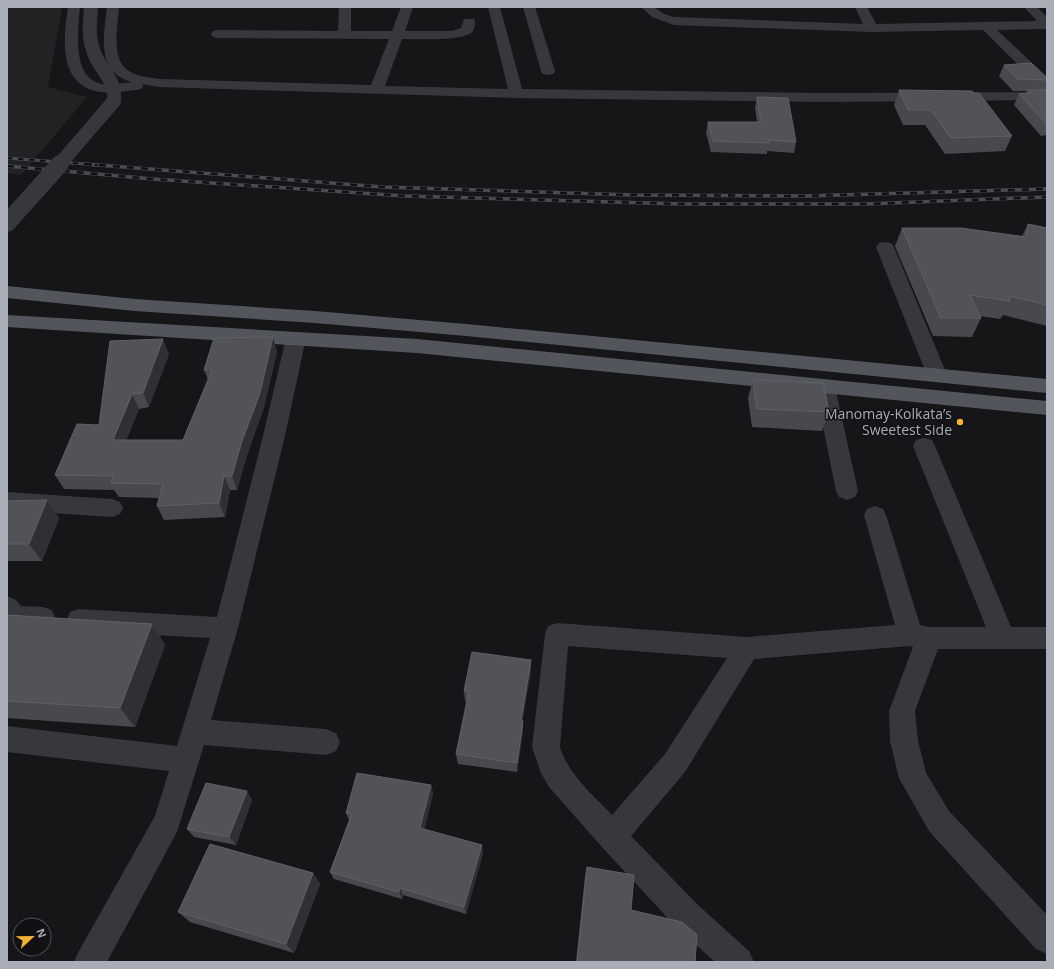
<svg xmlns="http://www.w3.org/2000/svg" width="1054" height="969" viewBox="0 0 1054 969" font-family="'Open Sans',sans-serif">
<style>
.built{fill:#222225}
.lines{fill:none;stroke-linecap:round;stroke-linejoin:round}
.minor{fill:#37383d;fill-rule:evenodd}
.major{fill:#53555c;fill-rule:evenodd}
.rail-far1-casing{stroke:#4a4c52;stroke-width:3}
.rail-casing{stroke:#4a4c52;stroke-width:3.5}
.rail-far1{stroke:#111113;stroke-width:2;stroke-dasharray:5.5;stroke-linecap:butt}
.rail{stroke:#111113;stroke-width:2.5;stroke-dasharray:7;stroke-linecap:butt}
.minor-bridge-far1{stroke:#37383d;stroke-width:14}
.minor-bridge{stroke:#37383d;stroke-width:18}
.wall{fill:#47494d}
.shaded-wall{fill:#2f3033}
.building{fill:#525359;stroke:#5f6168}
.poi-dot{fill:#f2b134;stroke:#111113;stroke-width:1.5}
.labels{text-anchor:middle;stroke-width:3;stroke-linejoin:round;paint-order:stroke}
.poi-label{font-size:14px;fill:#a8adb8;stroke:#111113;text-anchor:end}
</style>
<rect width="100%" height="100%" fill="#161618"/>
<!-- built -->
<path class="built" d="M 7,7 L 62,7 L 48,87 L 87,97 L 21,175 L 7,173 Z"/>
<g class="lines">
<!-- minor -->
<g class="minor">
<path d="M 68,7 L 80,7 C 78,28 72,75 98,83 C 108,87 122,83 132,82 C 95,72 104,36 107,7 L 119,7 C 118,25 110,60 129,71 C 138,77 149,77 159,79 L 371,85 L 389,39 L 218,38 L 213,37 L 211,34 L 213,31 L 218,30 L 338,31 L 339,7 L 351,7 L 351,31 L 392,31 L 401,7 L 413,7 L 405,31 L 452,31 L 461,28 L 464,19 L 474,19 L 475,22 C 475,25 474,29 473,31 C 465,42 415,39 402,39 L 385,86 L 508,89 L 488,7 L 500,7 L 522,89 L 825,93 L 1047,92 L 1047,100 L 825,102 L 516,98 L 159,87 L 142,84 L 143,86 L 141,89 L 136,90 C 125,91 113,94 102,92 C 58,88 63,39 68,7 Z"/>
<path d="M 523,7 L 535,7 L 555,71 L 553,74 L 548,75 L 543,74 L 541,71 Z"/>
<path d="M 641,7 L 654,7 L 664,14 L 674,17 L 863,24 L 855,7 L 867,7 L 876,24 L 1037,21 L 1024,7 L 1037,7 L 1047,17 L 1047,29 L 997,30 L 1047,77 L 1047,88 L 1041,87 L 983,30 L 872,32 L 674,25 L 652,17 Z"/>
<path d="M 885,242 L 891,243 L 894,247 L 947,375 L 944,380 L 937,382 L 930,380 L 927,375 L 876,247 L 879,243 Z"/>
<path d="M 296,332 L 303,333 L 306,338 L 284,440 L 238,628 L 211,720 L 326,729 L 336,733 L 340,742 L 336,751 L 326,755 L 204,745 L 177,832 L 107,962 L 74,962 L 79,951 L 155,816 L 169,771 L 7,752 L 7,726 L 177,746 L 210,638 L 79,631 L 70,628 L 67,620 L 70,612 L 79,609 L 217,617 L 262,440 L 286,338 L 289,333 Z"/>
<path d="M 825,380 L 832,382 L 835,387 L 858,491 L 855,497 L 847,500 L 839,497 L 836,491 L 815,387 L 818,382 Z"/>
<path d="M 924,438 L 932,440 L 935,446 L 1011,627 L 1047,627 L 1047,649 L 938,649 L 915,711 L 918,741 L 926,773 L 949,811 L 1047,915 L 1047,954 L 1036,949 L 929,831 L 899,778 L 890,741 L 889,711 L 913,647 L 910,646 L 754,659 L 685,772 L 631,836 L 698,905 L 749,951 L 754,962 L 715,962 L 676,927 L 602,847 L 549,787 L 541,773 L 532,747 L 545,634 L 548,626 L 557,623 L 747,637 L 895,625 L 864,515 L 867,509 L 875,506 L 883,509 L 886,515 L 920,625 L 929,627 L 986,627 L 913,446 L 916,440 ZM 568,646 L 727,658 L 665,754 L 612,815 C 593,795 568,774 560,747 Z"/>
<path d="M 7,492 L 112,499 L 120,502 L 123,508 L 120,514 L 112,517 L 7,510 Z"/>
<path d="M 7,596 L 16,600 L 21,606 L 43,607 L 52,610 L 55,618 L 52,626 C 38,630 21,629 7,624 Z"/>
</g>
<!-- major -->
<g class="major">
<path d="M 7,286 L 135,299 L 315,311 L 466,324 L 1047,379 L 1047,393 L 466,336 L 315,323 L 135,311 L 7,298 Z"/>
<path d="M 7,315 L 417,339 L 1047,401 L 1047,415 L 417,353 L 7,327 Z"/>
</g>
<defs>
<path id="rail-far1" d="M 7,158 L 98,165"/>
<g id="rail">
<path d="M 85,164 L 383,187 L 632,195 L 805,196 L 1047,189"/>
<path d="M 7,166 L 153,179 L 405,196 L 682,204 L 866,204 L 1047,197"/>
</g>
</defs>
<!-- rail-far1 casing -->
<use href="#rail-far1" class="rail-far1-casing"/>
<!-- rail casing -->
<use href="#rail" class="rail-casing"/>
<!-- rail-far1 -->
<use href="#rail-far1" class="rail-far1"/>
<!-- rail -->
<use href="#rail" class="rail"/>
<!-- minor-bridge-far1 -->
<path class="minor-bridge-far1" d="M 59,165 L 114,101 C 116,78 99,70 93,50 C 88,36 90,22 91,7"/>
<!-- minor-bridge -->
<path class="minor-bridge" d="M 7,223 L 60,164"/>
</g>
<!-- wall -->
<g class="wall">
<path d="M 1004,65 L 1047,78 L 1047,135 L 1041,136 L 1014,105 L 1019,94 L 1026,93 L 1027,91 L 1013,91 L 999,76 Z"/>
<path d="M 899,90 L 974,93 L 1012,136 L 1005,151 L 945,154 L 925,125 L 903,125 L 894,105 Z"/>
<path d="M 757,97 L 796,142 L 794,153 L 767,151 L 767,154 L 711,152 L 706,133 L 708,122 L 757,122 L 755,107 Z"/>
<path d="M 1028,224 L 1047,228 L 1047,326 L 1003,315 L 1000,319 L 980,316 L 981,318 L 972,337 L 933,336 L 895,246 L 902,228 L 1022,236 Z"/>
<path d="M 273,337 L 277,352 L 264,407 L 246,458 L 237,490 L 230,490 L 225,517 L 164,520 L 157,506 L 159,498 L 119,497 L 114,490 L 64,489 L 55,475 L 169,354 L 149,407 L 139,409 L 126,440 L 183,440 L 208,380 L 204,370 Z"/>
<path d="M 753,380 L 829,412 L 822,431 L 752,427 L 748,398 Z"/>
<path d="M 7,501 L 59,518 L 42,561 L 7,561 Z"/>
<path d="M 7,615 L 152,624 L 165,645 L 135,727 L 7,718 Z"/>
<path d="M 531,660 L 531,671 L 522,721 L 523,721 L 523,731 L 517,772 L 458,764 L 456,754 L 467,701 L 465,701 L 464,691 Z"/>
<path d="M 431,785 L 433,794 L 424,829 L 483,853 L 466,914 L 403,895 L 402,899 L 334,879 L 330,872 L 349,820 L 346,813 Z"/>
<path d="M 252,800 L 236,845 L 194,837 L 187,829 Z"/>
<path d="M 587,867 L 631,910 L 695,962 L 576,962 L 585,876 Z"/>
<path d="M 313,873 L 320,884 L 294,953 L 190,922 L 178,912 Z"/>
</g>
<!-- shaded-wall -->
<g class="shaded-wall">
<path d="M 273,337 L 277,352 L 264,407 L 246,458 L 237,490 L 232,476 Z"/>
<path d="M 163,339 L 169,354 L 149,407 L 143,393 Z"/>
<path d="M 132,394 L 139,409 L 121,454 L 113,440 Z"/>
<path d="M 224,476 L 230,490 L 225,517 L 219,503 Z"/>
<path d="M 47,500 L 59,518 L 42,561 L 29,544 Z"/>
<path d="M 152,624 L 165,645 L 135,727 L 120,708 Z"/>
<path d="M 531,660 L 531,671 L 521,730 L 521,721 Z"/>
<path d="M 523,721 L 523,731 L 517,772 L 517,763 Z"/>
<path d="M 431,785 L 433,794 L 423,836 L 420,828 Z"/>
<path d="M 247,791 L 252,800 L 236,845 L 229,837 Z"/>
<path d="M 482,845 L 483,853 L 466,914 L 464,907 Z"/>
<path d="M 313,873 L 320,884 L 294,953 L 286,944 Z"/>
<path d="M 400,888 L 403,895 L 402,899 L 399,892 Z"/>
</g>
<!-- building -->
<g class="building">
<path d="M 1031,63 L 1047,78 L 1047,80 L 1017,79 L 1004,65 Z"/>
<path d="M 899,90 L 972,91 L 974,93 L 979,93 L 1012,136 L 951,138 L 931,110 L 908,110 Z"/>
<path d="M 1027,90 L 1047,90 L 1047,124 L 1019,94 L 1030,93 Z"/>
<path d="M 757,97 L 788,98 L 796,142 L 769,140 L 769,143 L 713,141 L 708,122 L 761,122 Z"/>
<path d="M 1028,224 L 1047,228 L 1047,305 L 1009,296 L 1010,301 L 970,295 L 981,318 L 941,318 L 902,228 L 961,228 L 1026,237 Z"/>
<path d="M 273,337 L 260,393 L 241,444 L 232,476 L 224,476 L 219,503 L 157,506 L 163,484 L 111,483 L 113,476 L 55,475 L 77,424 L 99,425 L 110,341 L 163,339 L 143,393 L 132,394 L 113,440 L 183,440 L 212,370 L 204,370 L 214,338 Z"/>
<path d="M 753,380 L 823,383 L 829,412 L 757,409 Z"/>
<path d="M 47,500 L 29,544 L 7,544 L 7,501 Z"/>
<path d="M 7,615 L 152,624 L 120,708 L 7,701 Z"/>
<path d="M 472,652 L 531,660 L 521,721 L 523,721 L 517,763 L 456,754 L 469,691 L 464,691 Z"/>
<path d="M 357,773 L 431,785 L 420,828 L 482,845 L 464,907 L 400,888 L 399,892 L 330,872 L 352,814 L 346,813 Z"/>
<path d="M 206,783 L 247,791 L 229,837 L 187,829 Z"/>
<path d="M 210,844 L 313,873 L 286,944 L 178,912 Z"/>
<path d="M 587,867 L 634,875 L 631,910 L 682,922 L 697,935 L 695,962 L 577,962 Z"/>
</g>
<!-- markers -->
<circle class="poi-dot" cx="960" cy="422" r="4"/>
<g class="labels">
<!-- poi labels -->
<g class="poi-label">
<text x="952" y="419">Manomay-Kolkata’s<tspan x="952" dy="16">Sweetest Side</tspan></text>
</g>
</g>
<!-- border -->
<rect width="1054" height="969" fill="none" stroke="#a8adb8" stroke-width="16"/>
<!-- north arrow -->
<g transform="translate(32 937) rotate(68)"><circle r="19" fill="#111113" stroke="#4d4f55"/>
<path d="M0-3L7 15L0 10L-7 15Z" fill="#f2b134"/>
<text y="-6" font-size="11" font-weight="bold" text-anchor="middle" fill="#a8adb8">N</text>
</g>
</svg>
